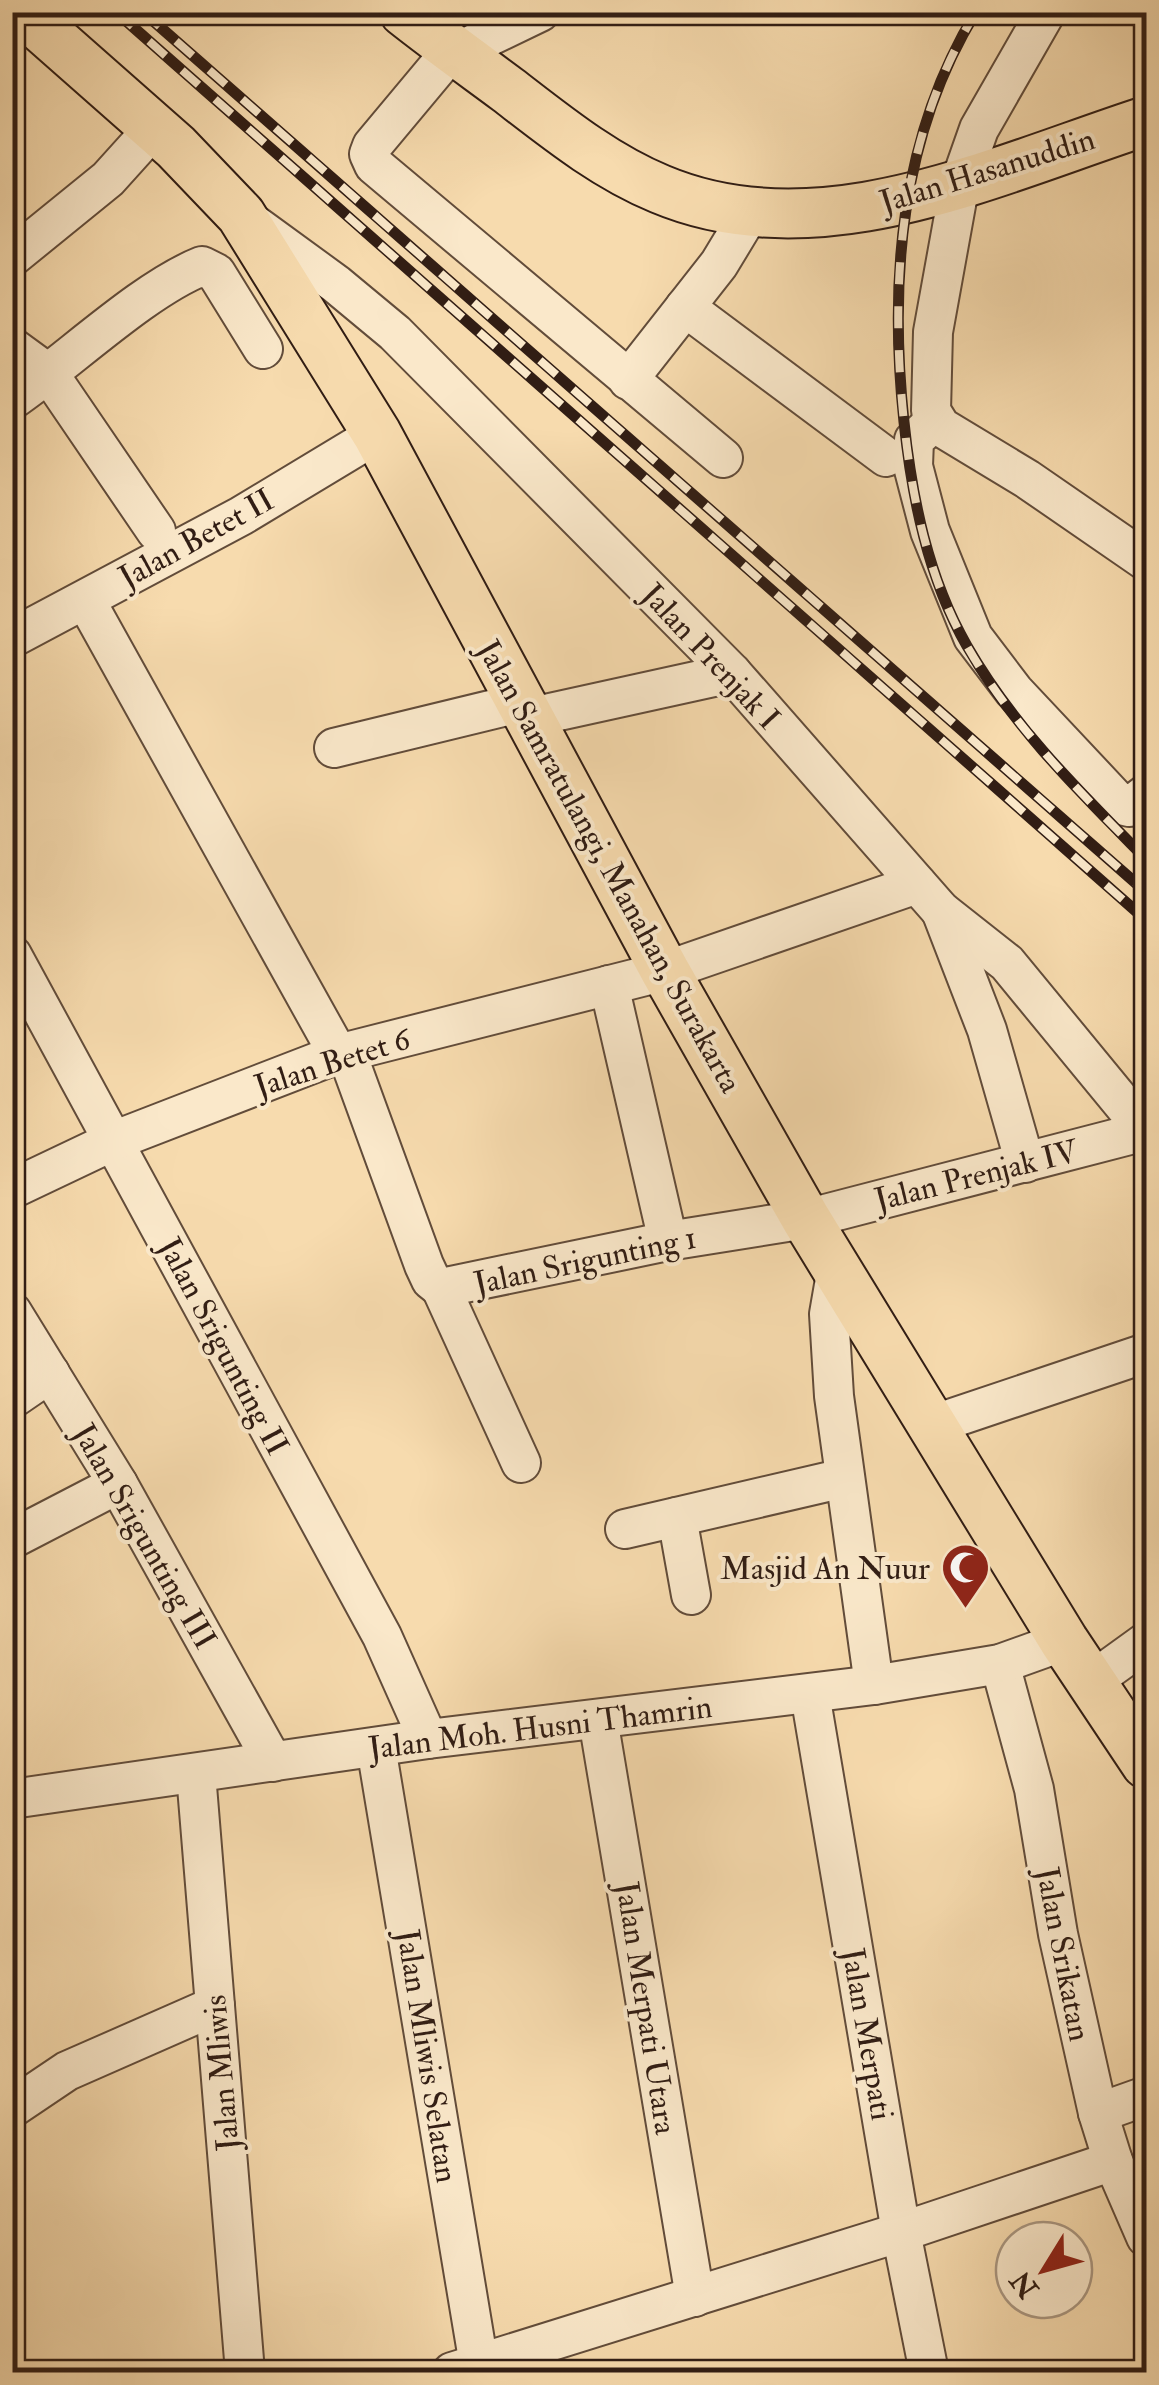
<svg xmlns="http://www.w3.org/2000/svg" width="1159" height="2385" viewBox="0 0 1159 2385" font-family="'IM FELL Double Pica',serif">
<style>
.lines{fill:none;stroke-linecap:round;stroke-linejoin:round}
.minor-casing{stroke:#624c3a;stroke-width:42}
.major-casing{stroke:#311d14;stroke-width:52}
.minor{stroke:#fae8ca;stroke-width:38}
.major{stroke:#f7dbae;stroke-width:48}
.rail-casing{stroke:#311d14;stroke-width:11}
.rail{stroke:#fae8ca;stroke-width:8;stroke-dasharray:22;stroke-linecap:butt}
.labels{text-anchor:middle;stroke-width:8;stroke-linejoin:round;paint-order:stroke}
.street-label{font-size:32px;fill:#311d14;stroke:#fae8ca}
.poi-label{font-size:32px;fill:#311d14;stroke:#fae8ca;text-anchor:end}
</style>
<rect width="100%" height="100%" fill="#f7dbae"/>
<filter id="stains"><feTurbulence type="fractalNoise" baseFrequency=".002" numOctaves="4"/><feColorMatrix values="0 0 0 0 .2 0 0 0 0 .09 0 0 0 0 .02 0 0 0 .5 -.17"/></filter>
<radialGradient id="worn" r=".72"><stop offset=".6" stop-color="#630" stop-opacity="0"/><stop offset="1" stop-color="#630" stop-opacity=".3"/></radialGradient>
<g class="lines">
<defs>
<g id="minor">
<path d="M 1046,12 L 979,129 L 960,183 L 933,332 L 931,411 L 941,427 L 1027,479 L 1146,561"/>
<path d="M 453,49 L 372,146 L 369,154 L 374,165 L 723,458"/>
<path d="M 457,52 L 540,12"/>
<path d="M 251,222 L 336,284 L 395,333 L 732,673 L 941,911 L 1007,963 L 1146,1132"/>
<path d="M 12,257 L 108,179 L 154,128"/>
<path d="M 685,307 L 886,457"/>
<path d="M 12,347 L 49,374 L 156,531"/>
<path d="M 628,380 L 719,264 L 751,211"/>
<path d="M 12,400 C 69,361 142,290 202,266 L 216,273 L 263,349"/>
<path d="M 935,421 L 914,440 L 913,466 L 930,531 L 973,637 L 1014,691 L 1121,805 L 1129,807 L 1146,794"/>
<path d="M 86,601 L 338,1054"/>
<path d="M 12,638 L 241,516 L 377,434"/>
<path d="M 527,718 L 732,673"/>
<path d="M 334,748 L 519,703"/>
<path d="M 941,911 L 987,1030 L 1025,1163"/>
<path d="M 12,955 L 382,1636 L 428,1739"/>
<path d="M 609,985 L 668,1241"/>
<path d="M 346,1051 L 424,1265 L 431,1280 L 441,1288 L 668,1241 L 806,1219 L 1145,1131"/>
<path d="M 12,1189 L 113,1141 L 338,1054 L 665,971 L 917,884"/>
<path d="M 837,1268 L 829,1314 L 834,1396 L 874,1685"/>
<path d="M 441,1288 L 521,1463"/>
<path d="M 12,1312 L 118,1484 L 273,1762"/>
<path d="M 12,1399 L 50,1373"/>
<path d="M 932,1425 L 1146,1353"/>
<path d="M 677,1517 L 691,1595"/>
<path d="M 625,1529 L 844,1478"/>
<path d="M 12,1539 L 118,1484"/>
<path d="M 1000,1664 L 1034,1789 L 1058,1934 L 1098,2113 L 1113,2161 L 1146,2237"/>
<path d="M 1092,1681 L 1146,1642"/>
<path d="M 810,1694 L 901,2232 L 929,2372"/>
<path d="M 598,1719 L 695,2297"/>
<path d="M 376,1747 L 479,2365"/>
<path d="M 196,1774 L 245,2372"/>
<path d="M 12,1799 L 428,1739 L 874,1685 L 1000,1664 L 1064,1641"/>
<path d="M 12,2108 L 67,2071 L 215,2006"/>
<path d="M 1098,2113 L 1146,2096"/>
<path d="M 452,2372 L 901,2232 L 1113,2161"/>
</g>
<g id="major">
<path d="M 23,12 L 176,147 L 241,215 L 377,434 L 665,971 L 806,1219 L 1064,1641 L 1146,1764"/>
<path d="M 404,12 C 438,39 473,64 508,90 C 556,127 604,166 660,189 C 819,256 995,170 1146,121"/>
</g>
</defs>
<!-- minor casing -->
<use href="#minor" class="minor-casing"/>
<!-- major casing -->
<use href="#major" class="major-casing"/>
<!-- minor -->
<use href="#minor" class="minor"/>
<!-- major -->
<use href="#major" class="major"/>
<defs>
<g id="rail">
<path d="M 116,12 L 1146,920"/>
<path d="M 143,12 L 1146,892"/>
<path d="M 976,12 C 900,136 889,281 904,422 C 912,498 928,578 967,646 C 1014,728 1080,792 1146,859"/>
</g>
</defs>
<!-- rail casing -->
<use href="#rail" class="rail-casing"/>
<!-- rail -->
<use href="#rail" class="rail"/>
</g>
<!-- icons -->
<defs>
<symbol id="mosque-pin" viewBox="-11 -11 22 30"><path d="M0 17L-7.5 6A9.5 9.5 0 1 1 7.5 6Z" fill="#8f2418" stroke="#fae8ca"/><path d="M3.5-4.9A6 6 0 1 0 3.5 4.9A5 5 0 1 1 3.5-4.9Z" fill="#fff"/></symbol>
</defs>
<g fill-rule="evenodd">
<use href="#mosque-pin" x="938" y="1540" width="55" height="75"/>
</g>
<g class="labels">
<!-- street labels -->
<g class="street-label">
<text transform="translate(987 170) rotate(-17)" y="11">Jalan Hasanuddin</text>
<text transform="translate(196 538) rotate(-29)" y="11">Jalan Betet II</text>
<text transform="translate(711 656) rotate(47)" y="11">Jalan Prenjak I</text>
<text transform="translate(610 866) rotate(61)" y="11">Jalan Samratulangi, Manahan, Surakarta</text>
<text transform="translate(332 1062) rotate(-18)" y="11">Jalan Betet 6</text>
<text transform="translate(976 1175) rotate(-14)" y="11">Jalan Prenjak IV</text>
<text transform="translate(585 1260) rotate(-12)" y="11">Jalan Srigunting 1</text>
<text transform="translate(224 1346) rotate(62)" y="11">Jalan Srigunting II</text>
<text transform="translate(145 1536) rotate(60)" y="11">Jalan Srigunting III</text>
<text transform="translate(540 1727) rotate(-7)" y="11">Jalan Moh. Husni Thamrin</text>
<text transform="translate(1064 1954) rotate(79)" y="11">Jalan Srikatan</text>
<text transform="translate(647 2008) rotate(81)" y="11">Jalan Merpati Utara</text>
<text transform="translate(868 2034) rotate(80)" y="11">Jalan Merpati</text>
<text transform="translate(428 2056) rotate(81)" y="11">Jalan Mliwis Selatan</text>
<text transform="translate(221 2073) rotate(-95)" y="11">Jalan Mliwis</text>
</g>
<!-- poi labels -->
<g class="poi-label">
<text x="930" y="1579">Masjid An Nuur</text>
</g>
</g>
<!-- margin -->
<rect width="1159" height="2385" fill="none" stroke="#f7dbae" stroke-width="50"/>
<rect x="15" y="15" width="1129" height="2355" fill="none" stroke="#311d14" stroke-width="5"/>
<rect x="25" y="25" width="1109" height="2335" fill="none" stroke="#311d14" stroke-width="2.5"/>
<!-- north arrow -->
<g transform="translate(1044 2270) rotate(233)"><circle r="48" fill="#fae8ca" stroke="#aa9781" stroke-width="2.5"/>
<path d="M0-8L18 38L0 25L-18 38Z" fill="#8f2418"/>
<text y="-15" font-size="28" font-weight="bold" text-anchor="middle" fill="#311d14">N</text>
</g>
<rect width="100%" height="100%" filter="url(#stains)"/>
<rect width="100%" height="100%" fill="url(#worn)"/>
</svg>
